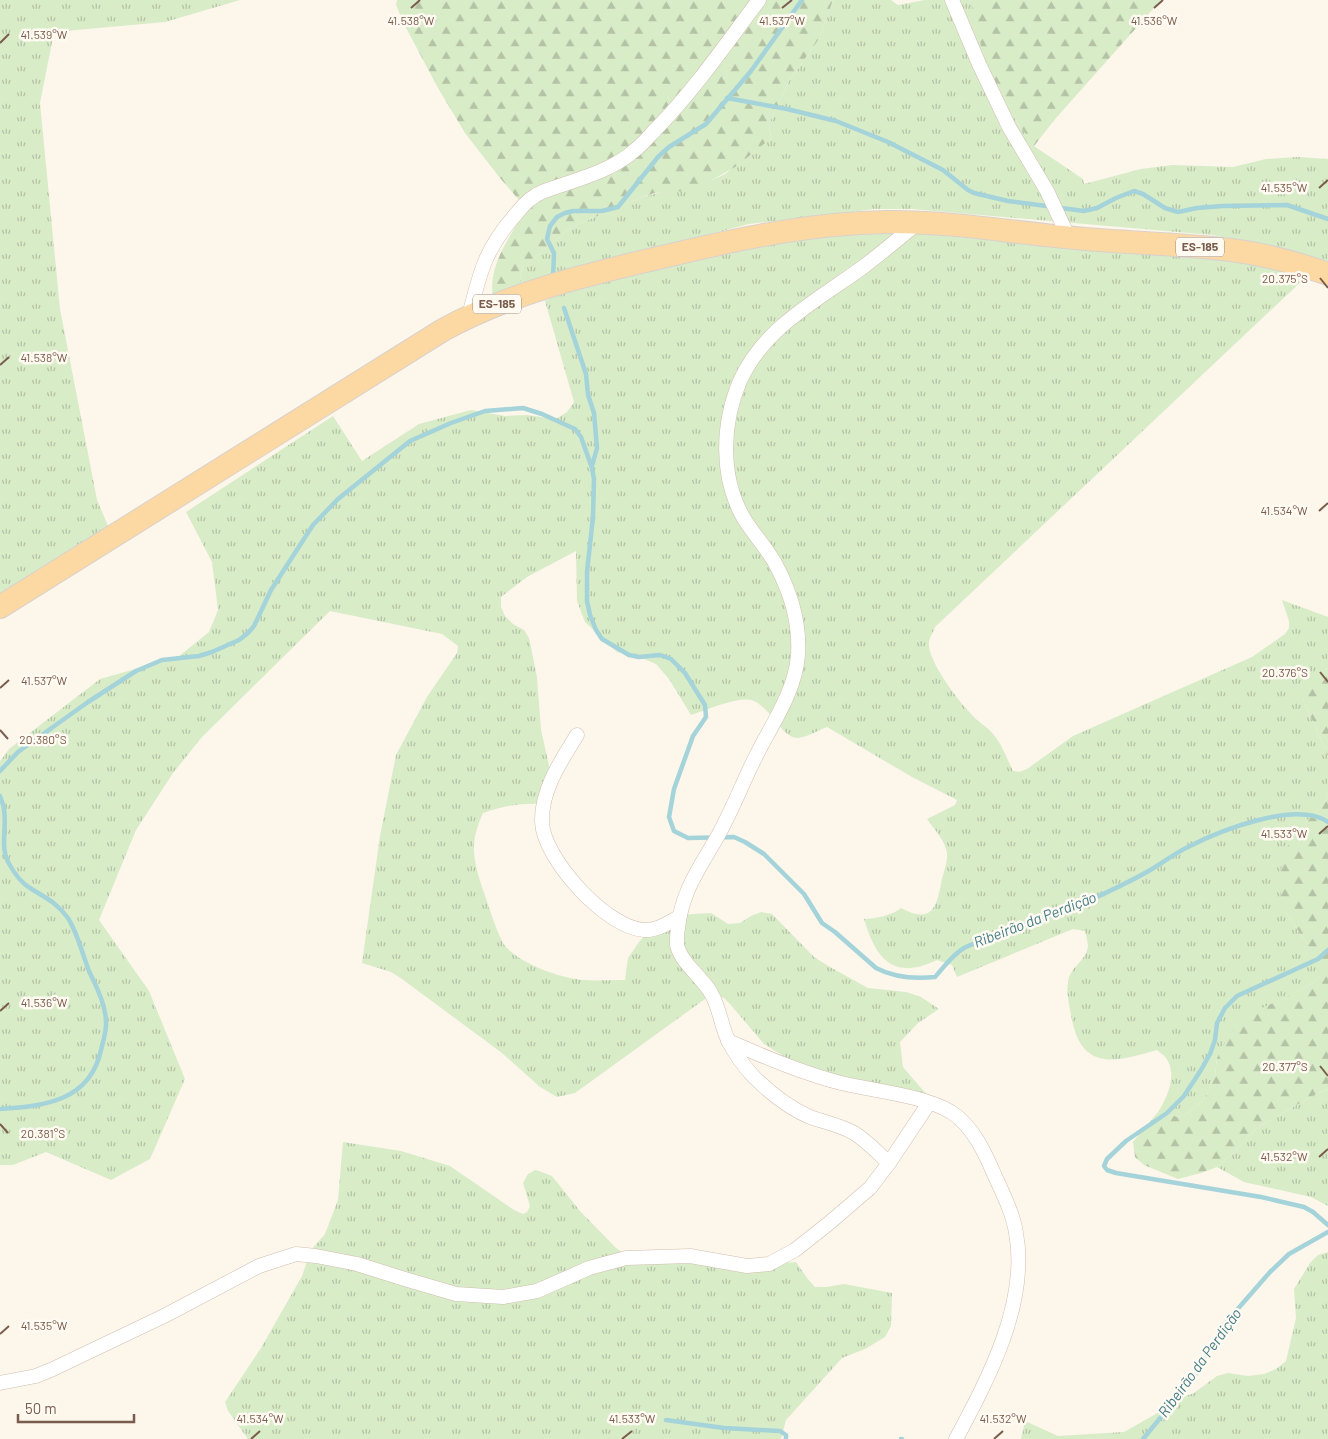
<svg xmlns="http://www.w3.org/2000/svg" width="1328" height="1439" viewBox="0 0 1328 1439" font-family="Barlow,sans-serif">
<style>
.grass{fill:url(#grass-tufts)}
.forest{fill:url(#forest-firs)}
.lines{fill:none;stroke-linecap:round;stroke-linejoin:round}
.stream{stroke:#a4d3da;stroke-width:4.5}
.minor-casing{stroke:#d1beaf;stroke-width:15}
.primary-casing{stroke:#dad1cd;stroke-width:24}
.minor{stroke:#fff;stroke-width:14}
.primary{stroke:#fcd9a3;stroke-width:22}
.ticks{fill:none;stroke:#7a5c4c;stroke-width:2}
.labels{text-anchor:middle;stroke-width:5;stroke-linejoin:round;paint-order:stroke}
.shield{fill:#fffaf2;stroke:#a28b7e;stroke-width:1}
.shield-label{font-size:12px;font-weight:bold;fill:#7a5c4c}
.water-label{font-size:15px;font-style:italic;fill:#427c87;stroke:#fffaf2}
.ticks-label{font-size:12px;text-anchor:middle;fill:#7a5c4c;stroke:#fffaf2;stroke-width:5;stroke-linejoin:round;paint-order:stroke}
</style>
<defs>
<pattern id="grass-tufts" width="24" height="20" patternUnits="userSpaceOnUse" patternTransform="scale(1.25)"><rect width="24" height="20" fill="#d8ecc8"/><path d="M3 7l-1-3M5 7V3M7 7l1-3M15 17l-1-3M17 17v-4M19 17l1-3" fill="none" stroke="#b4c2a5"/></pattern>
<pattern id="forest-firs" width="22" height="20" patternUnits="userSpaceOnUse" patternTransform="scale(1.25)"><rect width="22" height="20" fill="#d8ecc8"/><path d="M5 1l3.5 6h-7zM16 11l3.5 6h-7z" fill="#b4c2a5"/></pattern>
</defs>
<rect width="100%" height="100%" fill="#fdf6eb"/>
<!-- grass -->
<g class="grass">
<path d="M 0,0 L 240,0 L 165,22 L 54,32 L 40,103 L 60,309 L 97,500 L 112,535 L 0,604 Z"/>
<path d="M 833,0 L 891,0 L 898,5 L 925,0 L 970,0 L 1009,110 L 1034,146 L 1083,179 L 1084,184 L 1141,169 L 1172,165 L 1233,167 L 1266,159 L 1298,157 L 1328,159 L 1328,263 L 1238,240 L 1212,235 L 912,209 L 875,209 L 749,224 L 543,277 L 519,286 L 522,268 L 567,230 L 581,223 L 642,197 L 712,180 L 725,174 L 771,138 L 769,124 L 789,81 L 819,39 Z"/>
<path d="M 879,230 L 1250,263 L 1306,277 L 935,627 C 934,631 930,637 929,641 C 926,660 960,703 973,716 C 979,723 987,726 993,734 C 1002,744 1007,759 1013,771 L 1019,772 L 1027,769 L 1073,736 L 1252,657 L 1285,634 L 1289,628 L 1289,621 L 1282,600 L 1328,617 L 1328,668 L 1325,669 L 1303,699 L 1328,756 L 1328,790 L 1326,800 L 1305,823 L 1285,911 L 1308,945 L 1321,971 L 1319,979 L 1295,993 L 1217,1057 L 1215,1076 L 1204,1099 L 1190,1112 L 1178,1117 L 1158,1112 C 1167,1098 1178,1074 1166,1058 C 1164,1055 1159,1052 1157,1050 C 1118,1061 1083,1073 1072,1020 C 1070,1009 1066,994 1068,982 C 1070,966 1086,962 1088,946 C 1088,942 1086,936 1085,931 L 1073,929 L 957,977 L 952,965 L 937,960 C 893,981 876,959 864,919 C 875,919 893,915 901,908 C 933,925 937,906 942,879 C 944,871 948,860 947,853 C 945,840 934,829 927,819 L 955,805 L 957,800 L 912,777 L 827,727 C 819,730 808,737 798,738 C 782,739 770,705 751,700 C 736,697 707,710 691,715 L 669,679 L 656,664 L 642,658 L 617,652 L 585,622 L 577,601 L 576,551 L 527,577 L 501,597 L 501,607 L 505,616 L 513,624 L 524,630 L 529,638 L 537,677 L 541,730 L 552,779 L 545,804 C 523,803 504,805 483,813 C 469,844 473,859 483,890 C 488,903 498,938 506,947 C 523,965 558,977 582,980 C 596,981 611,980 625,980 L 628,958 L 639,942 L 652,928 L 677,915 L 711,913 L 728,924 L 740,923 L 751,916 L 761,912 L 772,914 L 814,957 L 830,967 L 868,988 L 906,992 L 921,997 L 939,1009 L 918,1023 L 900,1042 L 903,1067 L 933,1102 L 798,1065 L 764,1044 L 730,1004 L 724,998 L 714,995 L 705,999 L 575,1093 L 557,1097 L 540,1087 L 502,1053 L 402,979 L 391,972 L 362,963 L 380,836 L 396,755 L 427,697 L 457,653 L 458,646 L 442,634 L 330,611 L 202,737 L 173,773 L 136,830 L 99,920 L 149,991 L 185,1079 L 150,1159 L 111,1180 L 46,1152 L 13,1165 L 0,1165 L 0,761 L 9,749 L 100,679 L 178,657 L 209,632 L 218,610 L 212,562 L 186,512 L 333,416 L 362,461 L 419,424 L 471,410 L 505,416 L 527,415 L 556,419 L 567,412 L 574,402 L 545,301 L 565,291 L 730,250 Z"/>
<path d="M 1328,1089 L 1328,1206 L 1311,1197 L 1244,1182 L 1217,1167 L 1232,1154 L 1257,1128 L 1314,1095 Z"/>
<path d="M 343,1142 L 401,1151 L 450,1166 L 514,1210 L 523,1214 L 527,1212 L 530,1206 L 523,1183 L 528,1174 L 536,1170 L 552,1176 L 580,1211 L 616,1248 L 629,1257 L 785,1263 L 796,1262 L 807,1278 L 815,1287 L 826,1287 L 844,1284 L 892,1293 L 891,1326 L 885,1337 L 865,1349 L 842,1358 L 786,1420 L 781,1439 L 248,1439 L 228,1411 L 225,1402 L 261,1348 L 302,1276 L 311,1250 L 325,1234 L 338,1200 Z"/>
<path d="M 1328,1252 L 1328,1439 L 1021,1439 L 1025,1421 L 1058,1436 L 1124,1432 L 1170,1406 L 1180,1398 L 1194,1393 L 1217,1376 L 1228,1373 L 1248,1376 L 1264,1374 L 1276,1369 L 1286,1361 L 1296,1318 L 1294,1289 L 1310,1263 L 1318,1255 Z"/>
</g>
<!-- forest -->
<g class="forest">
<path d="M 397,0 L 833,0 L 819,39 L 789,81 L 769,124 L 771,138 L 737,166 L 699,187 L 684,191 L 655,193 L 642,197 L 581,223 L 567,230 L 522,268 L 519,286 L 493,298 C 487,263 513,235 527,205 L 520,201 L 500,178 L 465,133 L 438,88 L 404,24 L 396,5 Z"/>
<path d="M 970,0 L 1161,0 L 1056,118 L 1034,146 L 1009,110 L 993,77 L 981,44 Z"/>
<path d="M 1328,668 L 1328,756 L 1303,699 L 1309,678 Z"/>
<path d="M 1328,790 L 1328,1089 L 1314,1095 L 1257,1128 L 1232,1154 L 1217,1167 L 1201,1173 L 1178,1179 L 1144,1165 L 1135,1157 L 1133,1142 L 1158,1112 L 1178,1117 L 1190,1112 L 1204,1099 L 1215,1076 L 1217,1058 L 1227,1038 L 1236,1025 L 1247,1015 L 1295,993 L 1319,979 L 1320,971 L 1308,945 L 1285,911 L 1278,880 L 1287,847 L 1305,823 L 1326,800 Z"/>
</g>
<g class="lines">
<!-- stream -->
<g class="stream">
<path d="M 727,98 L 787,109 L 836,121 L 888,142 L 943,170 L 968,190 L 974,193 L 1008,201 L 1084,211 L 1097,208 L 1116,198 L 1134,191 L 1143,194 L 1165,208 L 1178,212 L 1197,208 L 1222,206 L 1287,205 L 1328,219"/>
<path d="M 553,279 L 554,253 L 547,239 L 550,226 L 557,217 L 565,213 L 573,211 L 602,211 L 618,207 L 658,157 L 669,147 L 706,124 L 751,71 L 802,0"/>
<path d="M 564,308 L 586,374 L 588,395 L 594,413 L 597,448 L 592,466"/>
<path d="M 0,771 L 18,752 L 88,702 L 136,671 L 162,660 L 199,656 L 212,652 L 239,640 L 248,633 L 254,626 L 271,590 L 313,525 L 338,499 L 410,441 L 451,423 L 485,411 L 523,408 L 542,414 L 575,429 L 581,437 L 592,468 L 594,479 L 593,517 L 587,572 L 587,601 L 590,615 L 596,630 L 602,639 L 629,655 L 639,657 L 660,655 L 671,659 L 685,673 L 705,705 L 706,717 L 693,736 L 674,789 L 669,817 L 674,831 L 688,838 L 734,837 L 745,842 L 764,854 L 804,894 L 822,923 L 835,932 L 876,968 C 893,977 915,979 935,977 C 944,967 952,955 964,948 C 972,944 981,941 989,938 C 1021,924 1056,915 1088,901 C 1110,891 1132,881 1152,869 C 1164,862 1175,853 1188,847 C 1219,831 1296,800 1328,822"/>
<path d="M 0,796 C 1,800 4,805 4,810 C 7,828 0,846 8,862 C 13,871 21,883 30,888 C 47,899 55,901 68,918 C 78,934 82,953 89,971 C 95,984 103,998 105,1013 C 108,1026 104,1038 101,1050 C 90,1101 45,1106 0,1109"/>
<path d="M 1328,950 L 1318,959 L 1237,996 L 1225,1008 L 1217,1023 L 1215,1040 L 1210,1054 L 1201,1070 L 1184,1096 L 1167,1113 L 1126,1141 L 1107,1159 L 1104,1166 L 1107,1170 L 1116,1173 L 1261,1197 L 1304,1207 L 1313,1212 L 1328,1225"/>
<path d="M 666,1420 L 724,1428 L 780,1431 L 786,1435 L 786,1439"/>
<path d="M 901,1439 L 902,1439"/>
<path d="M 1143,1439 L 1194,1377 L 1222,1327 L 1270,1272 L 1289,1254 L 1328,1232"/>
</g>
<defs>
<g id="minor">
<path d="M 952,0 L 979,64 L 1009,127 L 1047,191 L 1069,238"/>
<path d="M 469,316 C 480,272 485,249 516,214 C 523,205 532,196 542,192 C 574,180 609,173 635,150 C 643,144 650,135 657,128 C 695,89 726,44 759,0"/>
<path d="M 577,735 C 561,761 541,790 542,822 C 543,858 606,928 644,930 C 656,931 668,923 679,917"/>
<path d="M 728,1041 C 765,1057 802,1073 841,1083 C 874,1091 922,1095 951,1112 C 973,1126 985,1153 995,1176 C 1003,1194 1013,1213 1016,1233 C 1029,1303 988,1379 956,1439"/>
<path d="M 889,1163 L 929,1103"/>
<path d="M 0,1383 L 36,1376 L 53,1369 L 164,1316 L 259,1266 L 296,1254 L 316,1256 L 357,1264 L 408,1280 L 456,1294 L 503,1297 L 537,1291 L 589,1268 L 626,1258 L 690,1256 L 747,1266 L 769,1264 L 795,1250 L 828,1224 L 870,1188 L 889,1163 C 878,1153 867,1141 854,1133 C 840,1125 824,1122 810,1117 C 789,1108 768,1091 753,1076 C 744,1066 735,1054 729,1042 C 721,1027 720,1008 711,993 C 702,977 681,963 677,945 C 677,940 677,933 678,928 C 682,889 702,865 720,832 C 733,808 743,782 755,758 C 771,725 795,693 798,655 C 800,624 791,593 776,565 C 767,548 753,534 743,517 C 720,476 722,423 740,381 C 764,327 818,300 863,267 C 882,253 900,237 918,223"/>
</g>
<path id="primary" d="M 0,607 L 443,330 C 514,291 593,273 671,255 C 742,238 813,223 886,222 C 953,221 1020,234 1086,239 C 1134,243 1183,244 1231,250 C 1264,254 1297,263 1328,274"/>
</defs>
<!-- minor casing -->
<use href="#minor" class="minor-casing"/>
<!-- primary casing -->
<use href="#primary" class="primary-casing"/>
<!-- minor -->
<use href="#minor" class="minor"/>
<!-- primary -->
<use href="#primary" class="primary"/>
</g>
<!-- ticks -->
<path class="ticks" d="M 411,8 L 420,0M 782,8 L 792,0M 1154,8 L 1163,0M 0,43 L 9,34M 1319,188 L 1328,180M 1320,278 L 1328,288M 0,365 L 9,357M 1319,511 L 1328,503M 1320,672 L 1328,682M 0,688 L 9,680M 0,730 L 8,739M 1319,834 L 1328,826M 0,1011 L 9,1003M 1320,1066 L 1328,1076M 0,1124 L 8,1133M 1319,1157 L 1328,1149M 0,1334 L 9,1326M 251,1439 L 260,1431M 622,1439 L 632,1431M 994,1439 L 1003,1431"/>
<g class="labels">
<!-- shield labels -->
<g class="shield">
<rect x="1176" y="237.5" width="48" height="19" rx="4"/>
<rect x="473" y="294.5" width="48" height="19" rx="4"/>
</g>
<g class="shield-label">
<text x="1200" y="251">ES-185</text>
<text x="497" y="308">ES-185</text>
</g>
<!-- water labels -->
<g class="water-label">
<text transform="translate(1035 920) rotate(-21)" y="5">Ribeirão da Perdição</text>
<text transform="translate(1200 1363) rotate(-54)" y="5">Ribeirão da Perdição</text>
</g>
</g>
<g class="ticks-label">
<text x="411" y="25">41.538°W</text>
<text x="782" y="25">41.537°W</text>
<text x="1154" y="25">41.536°W</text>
<text x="44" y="39">41.539°W</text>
<text x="1284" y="192">41.535°W</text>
<text x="1285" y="283">20.375°S</text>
<text x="44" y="362">41.538°W</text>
<text x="1284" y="515">41.534°W</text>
<text x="1285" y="677">20.376°S</text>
<text x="44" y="685">41.537°W</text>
<text x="43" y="744">20.380°S</text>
<text x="1284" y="838">41.533°W</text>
<text x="44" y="1007">41.536°W</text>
<text x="1285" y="1071">20.377°S</text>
<text x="43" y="1138">20.381°S</text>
<text x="1284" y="1161">41.532°W</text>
<text x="44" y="1330">41.535°W</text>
<text x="260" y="1423">41.534°W</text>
<text x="632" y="1423">41.533°W</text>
<text x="1003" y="1423">41.532°W</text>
</g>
<!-- scale -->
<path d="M18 1414v8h116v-8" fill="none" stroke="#7a5c4c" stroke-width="2.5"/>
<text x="25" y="1414" font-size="15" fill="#7a5c4c" stroke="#fffaf2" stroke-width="4" paint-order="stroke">50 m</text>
</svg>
